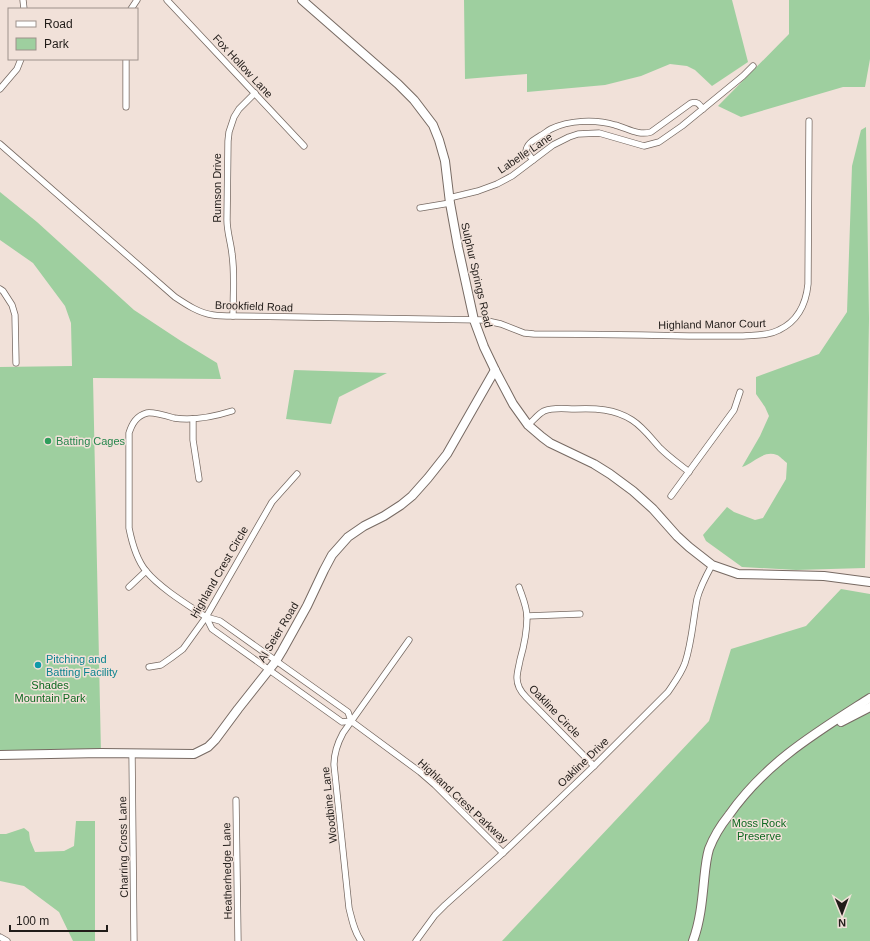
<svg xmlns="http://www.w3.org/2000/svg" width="870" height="941" viewBox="0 0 870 941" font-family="Helvetica,sans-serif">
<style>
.green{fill:#9ecf9f}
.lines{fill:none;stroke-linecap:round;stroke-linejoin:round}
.street-casing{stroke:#776a63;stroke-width:7}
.secondary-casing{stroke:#776a63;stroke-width:10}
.street{stroke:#fff;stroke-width:5.5}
.secondary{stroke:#fff;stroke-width:8}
.leisure-dot{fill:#2e9e5b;stroke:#f1e1d9;stroke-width:1.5}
.culture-dot{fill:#0f9aa8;stroke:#f1e1d9;stroke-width:1.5}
.labels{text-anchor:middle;stroke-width:3;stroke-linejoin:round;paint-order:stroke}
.street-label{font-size:11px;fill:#211c19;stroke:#f1e1d9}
.leisure-label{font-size:11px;fill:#27864d;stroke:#f1e1d9;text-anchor:start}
.culture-label{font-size:11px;fill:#0d838f;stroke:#f1e1d9;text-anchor:start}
.park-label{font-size:11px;fill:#0e6920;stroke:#f1e1d9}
</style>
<rect width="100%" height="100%" fill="#f1e1d9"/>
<!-- green -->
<g class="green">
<path d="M 464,0 L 732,0 L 748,62 L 712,86 L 695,70 L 687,66 L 670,64 L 641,76 L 605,85 L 527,92 L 527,74 L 465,79 Z"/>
<path d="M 789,0 L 870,0 L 870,59 L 865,87 L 843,87 L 741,117 L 718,106 L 789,34 Z"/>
<path d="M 866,127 L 869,319 L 865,568 L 796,570 L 742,567 L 706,541 L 703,535 L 727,507 L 734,512 L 755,520 L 763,518 L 786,479 L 787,463 C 784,461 780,456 777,455 C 763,450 754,463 742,467 L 760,436 L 769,416 L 765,407 L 756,394 L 756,377 L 819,354 L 847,312 L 852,166 L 861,130 Z"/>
<path d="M 0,192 L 37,222 L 134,310 L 181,341 L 217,363 L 221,379 L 93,378 L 101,753 L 0,751 L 0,367 L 72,366 L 71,323 L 65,306 L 33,263 L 0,240 Z"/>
<path d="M 294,370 L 387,373 L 339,397 L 331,424 L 286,419 Z"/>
<path d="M 841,589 L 870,594 L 870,941 L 502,941 L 709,721 L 731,649 L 806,626 Z"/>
<path d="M 76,821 L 95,821 L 95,941 L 73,941 L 59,912 L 24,886 L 0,881 L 0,834 L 6,834 L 24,828 L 29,832 L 30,840 L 35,852 L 64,851 L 74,846 Z"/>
</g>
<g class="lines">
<defs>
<g id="street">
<path d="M 23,0 L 24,9"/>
<path d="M 167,0 L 304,146"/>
<path d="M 131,9 L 137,0"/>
<path d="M 126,59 L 126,107"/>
<path d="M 0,89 L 17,69 L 21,59"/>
<path d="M 0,144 L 175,297 C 187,305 199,313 213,315 C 220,316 226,316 233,316 L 483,320 L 501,324 L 524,333 L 534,334 C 587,334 639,335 692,336 C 709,336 726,336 743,336 C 755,335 768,336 779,330 C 798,321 806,304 808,284 L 809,121"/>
<path d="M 533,160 L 526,151 C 527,143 534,140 540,136 C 544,134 547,131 551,129 C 569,120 596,119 615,125 C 627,128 638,136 651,132 L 691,103 C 697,101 699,104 703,109"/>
<path d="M 449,198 L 478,191 L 497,184 L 512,176 L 553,145 L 569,137 L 578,134 L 599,133 L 644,146 L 659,142 L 682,126 L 743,76 L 753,66"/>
<path d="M 420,208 L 450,203"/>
<path d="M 0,289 L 3,291 L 12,305 L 15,315 L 16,363"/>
<path d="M 233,316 C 233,296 235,274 232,254 C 231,243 227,232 227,220 L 228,141 L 229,132 L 234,117 L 239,109 L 255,93"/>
<path d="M 193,419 L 193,440 L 199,479"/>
<path d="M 528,425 C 533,421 538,414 544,411 C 554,407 565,409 575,409 C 595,408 615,409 632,420 C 643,427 651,438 660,448 C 669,457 679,464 689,472"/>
<path d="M 671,496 L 734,410 L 740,392"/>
<path d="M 129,587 L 146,571"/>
<path d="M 519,587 C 522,596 527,607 527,617 C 527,631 524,646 520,660 C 519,666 517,672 517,678 C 517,686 521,692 526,697 L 594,766"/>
<path d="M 527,616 L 580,614"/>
<path d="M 206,617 C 188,605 160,588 146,571 C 136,559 132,543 129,528 L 129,433 C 132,424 136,416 147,413 C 153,412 167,416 174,418 C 194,421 213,417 232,411"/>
<path d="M 149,667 L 161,665 L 171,658 L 183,649 L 206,617 L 272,502 L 297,474"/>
<path d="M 351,721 L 342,722 L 212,629 L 206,617 L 220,621 L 348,712 L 351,721 L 420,772 L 435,785 L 503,853"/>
<path d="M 132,753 L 134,941"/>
<path d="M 236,800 L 238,941"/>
<path d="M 0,937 L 7,941"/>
<path d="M 361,941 C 354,931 352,920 349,908 L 334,765 C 334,753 337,744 343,733 L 409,640"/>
<path d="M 416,941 L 435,915 L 445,905 L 503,853 L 594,766 L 668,692 C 674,683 681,674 685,663 C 692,642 693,620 697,599 C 700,587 706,576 712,565"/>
</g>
<g id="secondary">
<path d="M 302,0 L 398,84 L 414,100 L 433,125 L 439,140 L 445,161 L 450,203 L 458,247 L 474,320 L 484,347 L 495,370 L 513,404 L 528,425 L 542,437 L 550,443 L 594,464 L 610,474 L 633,491 L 653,509 L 677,536 L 689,547 L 712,565 L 738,574 L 824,576 L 870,582"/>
<path d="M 841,722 L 870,707"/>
<path d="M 0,755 L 101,753 L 194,754 L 208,747 L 215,740 L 238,709 L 276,661 L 282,651 L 307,606 L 324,570 L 332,555 L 348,537 L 364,526 L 384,516 L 401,505 L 412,496 L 428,478 L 447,454 L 495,370"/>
<path d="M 693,941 C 700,922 702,902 704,881 C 705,871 706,859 709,849 C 714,836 721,825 729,815 C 766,762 817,732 870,698"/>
</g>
</defs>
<!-- street casing -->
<use href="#street" class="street-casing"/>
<!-- secondary casing -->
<use href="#secondary" class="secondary-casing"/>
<!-- street -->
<use href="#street" class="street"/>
<!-- secondary -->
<use href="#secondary" class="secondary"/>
</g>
<!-- markers -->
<circle class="leisure-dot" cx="48" cy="441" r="4"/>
<circle class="culture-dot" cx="38" cy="665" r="4"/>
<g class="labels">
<!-- street labels -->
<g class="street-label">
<text transform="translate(243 66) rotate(47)" y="4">Fox Hollow Lane</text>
<text transform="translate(525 153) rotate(-34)" y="4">Labelle Lane</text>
<text transform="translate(217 188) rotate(-90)" y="4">Rumson Drive</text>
<text transform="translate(477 275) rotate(77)" y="4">Sulphur Springs Road</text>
<text transform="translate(254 306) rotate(2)" y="4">Brookfield Road</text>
<text transform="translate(712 324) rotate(-1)" y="4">Highland Manor Court</text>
<text transform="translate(219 572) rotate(-60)" y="4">Highland Crest Circle</text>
<text transform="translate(278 632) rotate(-59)" y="4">Al Seier Road</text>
<text transform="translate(555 711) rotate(46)" y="4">Oakline Circle</text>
<text transform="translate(583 762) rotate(-44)" y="4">Oakline Drive</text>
<text transform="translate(463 801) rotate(43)" y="4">Highland Crest Parkway</text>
<text transform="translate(329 805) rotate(-96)" y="4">Woodbine Lane</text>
<text transform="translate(123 847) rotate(-91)" y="4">Charring Cross Lane</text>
<text transform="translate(227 871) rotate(-91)" y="4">Heatherhedge Lane</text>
</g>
<!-- leisure labels -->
<g class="leisure-label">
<text x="56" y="445">Batting Cages</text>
</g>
<!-- culture labels -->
<g class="culture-label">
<text x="46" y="663">Pitching and<tspan x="46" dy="13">Batting Facility</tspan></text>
</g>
<!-- park labels -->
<g class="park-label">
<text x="50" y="689">Shades<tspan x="50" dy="13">Mountain Park</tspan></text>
<text x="759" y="827">Moss Rock<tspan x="759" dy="13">Preserve</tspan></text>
</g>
</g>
<!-- legend -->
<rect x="8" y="8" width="130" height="52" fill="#f1e1d9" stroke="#9e928c"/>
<rect x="16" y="21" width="20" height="6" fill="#ffffff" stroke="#9e928c"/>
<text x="44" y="28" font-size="12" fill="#211c19">Road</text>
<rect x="16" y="38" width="20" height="12" fill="#9ecf9f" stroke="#9e928c"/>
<text x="44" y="48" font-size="12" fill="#211c19">Park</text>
<!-- north arrow -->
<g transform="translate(842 913) rotate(179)" stroke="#f1e1d9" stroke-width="3" paint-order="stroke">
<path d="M0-3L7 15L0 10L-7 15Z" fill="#211c19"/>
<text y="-6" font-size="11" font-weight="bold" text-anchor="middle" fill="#211c19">N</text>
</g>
<!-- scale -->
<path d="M10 925v6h97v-6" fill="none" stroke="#211c19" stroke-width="2"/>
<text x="16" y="925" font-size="12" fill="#211c19" stroke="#f1e1d9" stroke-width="3" paint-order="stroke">100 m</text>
</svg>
